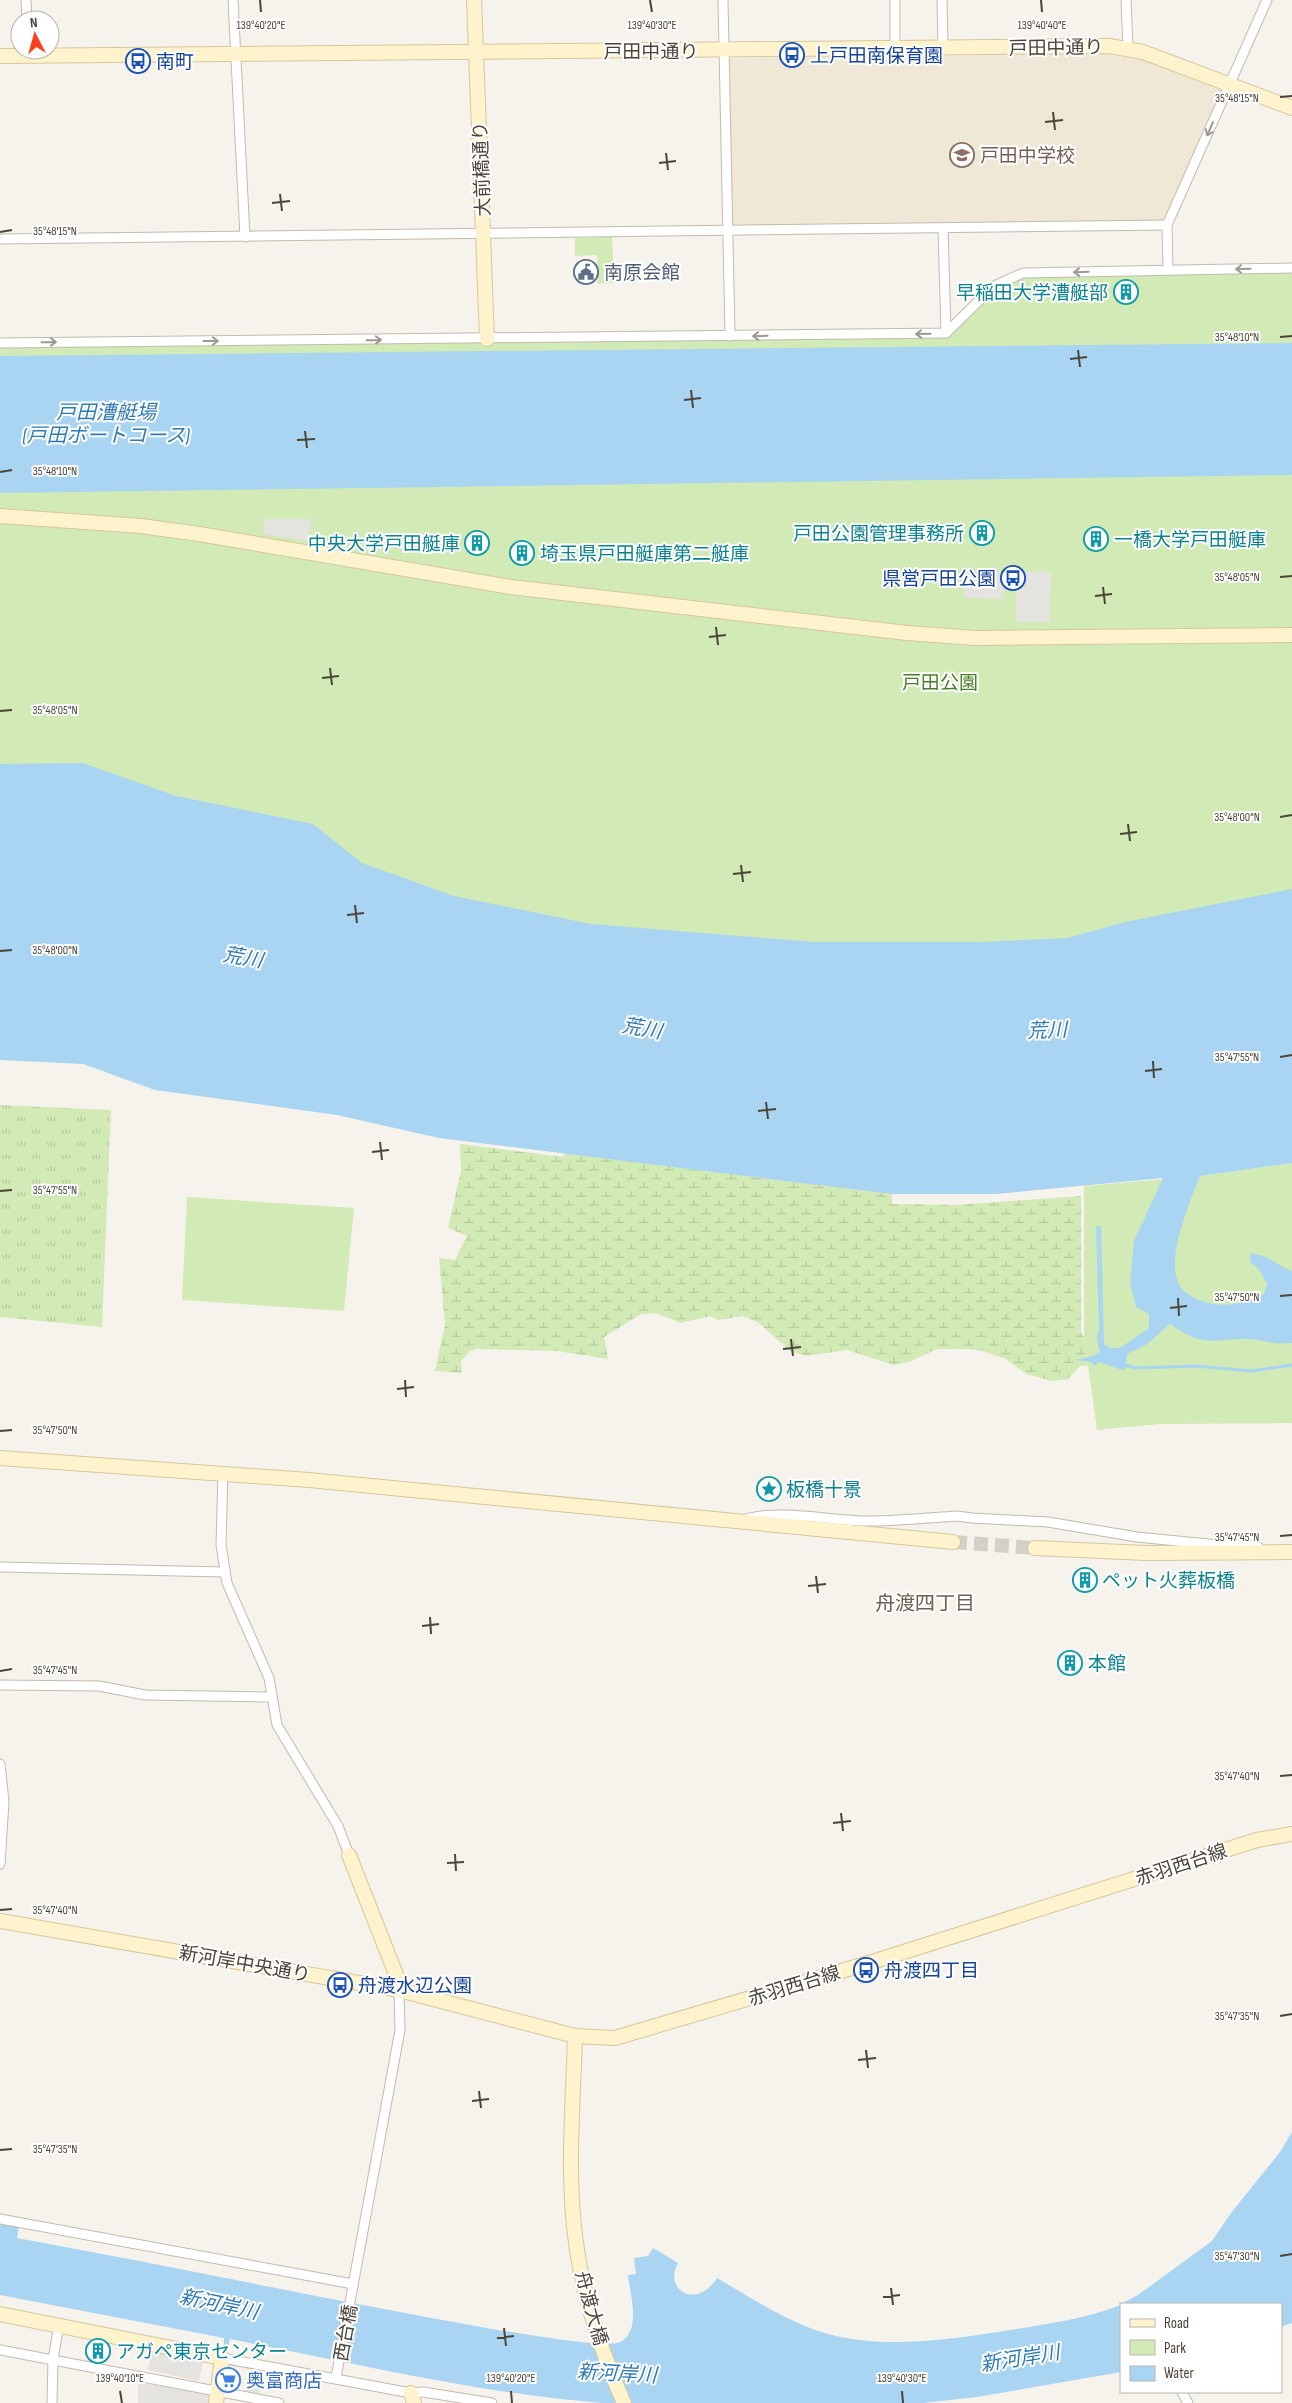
<svg xmlns="http://www.w3.org/2000/svg" width="1292" height="2403" viewBox="0 0 1292 2403" font-family="'Sofia Sans Condensed','Noto Sans JP',sans-serif">
<style>
.education{fill:#efe8d6}
.grass{fill:url(#grass-tufts)}
.wetland{fill:url(#wetland-marsh)}
.park{fill:#d2eab5}
.parking{fill:#e5e3e0}
.water{fill:#a9d4f2}
.lines{fill:none;stroke-linecap:round;stroke-linejoin:round}
.stream{stroke:#a9d4f2;stroke-width:3}
.secondary-tunnel{stroke:#d4d0c8;stroke-width:14;stroke-dasharray:14 7;stroke-linecap:butt}
.street-casing{stroke:#c2bbae;stroke-width:11}
.secondary-casing{stroke:#d6c79b;stroke-width:16}
.street{stroke:#fff;stroke-width:9}
.secondary{stroke:#fff3cd;stroke-width:14}
.oneway{stroke:#9c9892}
.ticks{fill:none;stroke:#4b4439;stroke-width:2}
.labels{text-anchor:middle;stroke-width:4;stroke-linejoin:round;paint-order:stroke}
.street-label{font-size:19px;fill:#4b4439;stroke:#fff}
.transit-label{font-size:19px;fill:#164399;stroke:#fff;text-anchor:start}
.education-label{font-size:19px;fill:#785e54;stroke:#fff;text-anchor:start}
.service-label{font-size:19px;fill:#4e5e75;stroke:#fff;text-anchor:start}
.culture-label{font-size:19px;fill:#0d838f;stroke:#fff;text-anchor:start}
.park-label{font-size:19px;fill:#4a7f2a;stroke:#fff}
.shop-label{font-size:19px;fill:#366cbe;stroke:#fff;text-anchor:start}
.water-label{font-size:20px;font-style:italic;fill:#2e7ab2;stroke:#fff}
.neighbourhood-label{font-size:20px;fill:#6e6250;stroke:#fff}
.ticks-label{font-size:12px;text-anchor:middle;fill:#4b4439;stroke:#fff;stroke-width:4;stroke-linejoin:round;paint-order:stroke}
</style>
<defs>
<pattern id="grass-tufts" width="24" height="20" patternUnits="userSpaceOnUse" patternTransform="scale(1.25)"><rect width="24" height="20" fill="#d2eab5"/><path d="M3 7l-1-3M5 7V3M7 7l1-3M15 17l-1-3M17 17v-4M19 17l1-3" fill="none" stroke="#b6ca9c"/></pattern>
<pattern id="wetland-marsh" width="20" height="14" patternUnits="userSpaceOnUse" patternTransform="scale(1.25)"><rect width="20" height="14" fill="#d2eab5"/><path d="M1 5h8M5 5V1M11 12h8M15 12V8" fill="none" stroke="#b6ca9c"/></pattern>
</defs>
<rect width="100%" height="100%" fill="#f6f3ec"/>
<!-- education -->
<path class="education" d="M 1106,54 L 1147,61 L 1221,90 L 1222,92 L 1165,218 L 1161,221 L 734,226 L 732,223 L 728,63 L 731,58 Z"/>
<!-- grass -->
<path class="grass" d="M 0,1105 L 111,1110 L 102,1327 L 0,1317 Z"/>
<!-- wetland -->
<path class="wetland" d="M 460,1144 L 564,1157 L 565,1152 L 892,1194 L 892,1204 L 956,1205 L 1081,1196 L 1081,1333 L 1084,1337 L 1088,1366 L 1080,1366 L 1068,1379 L 1052,1381 L 1026,1374 L 1006,1359 L 983,1351 L 969,1349 L 937,1349 L 909,1362 L 894,1365 L 847,1350 L 806,1356 L 790,1351 L 759,1323 L 743,1316 L 718,1320 L 710,1316 L 681,1323 L 655,1313 L 641,1314 L 604,1337 L 608,1359 L 557,1351 L 477,1349 L 470,1351 L 461,1361 L 462,1373 L 435,1371 L 445,1324 L 439,1258 L 455,1260 L 467,1236 L 448,1228 L 461,1171 Z"/>
<!-- park -->
<g class="park">
<path d="M 612,237 L 614,283 L 598,284 L 597,255 L 575,256 L 575,238 Z"/>
<path d="M 1292,268 L 1292,1003 L 0,913 L 0,347 L 945,333 L 994,286 L 1032,273 Z"/>
<path d="M 1292,1163 L 1292,1423 L 1159,1424 L 1097,1430 L 1084,1336 L 1084,1186 L 1200,1176 Z"/>
<path d="M 187,1197 L 354,1208 L 344,1311 L 182,1300 Z"/>
</g>
<!-- parking -->
<g class="parking">
<path d="M 265,519 L 309,519 L 312,524 L 308,541 L 263,534 Z"/>
<path d="M 965,571 L 1051,572 L 1050,622 L 1016,622 L 1016,590 L 1004,589 L 1003,599 L 964,598 Z"/>
<path d="M 152,2351 L 203,2362 L 199,2381 L 148,2370 Z"/>
<path d="M 248,2373 L 262,2376 L 259,2394 L 244,2392 Z"/>
<path d="M 138,2382 L 209,2395 L 210,2403 L 138,2403 Z"/>
</g>
<!-- water -->
<g class="water">
<path d="M 1292,343 L 1292,475 L 0,493 L 0,356 Z"/>
<path d="M 83,763 L 176,796 L 313,824 L 362,863 L 454,896 L 591,924 L 815,942 L 979,942 L 1068,938 L 1125,922 L 1292,889 L 1292,1163 L 1200,1176 C 1190,1201 1164,1261 1180,1286 C 1184,1293 1197,1300 1205,1302 C 1226,1308 1245,1303 1264,1294 L 1267,1284 L 1258,1268 L 1250,1262 L 1250,1253 L 1264,1256 L 1292,1272 L 1292,1343 C 1274,1345 1265,1340 1249,1339 C 1212,1339 1204,1348 1170,1324 L 1147,1344 L 1127,1354 L 1126,1369 L 1122,1370 L 1099,1362 L 1095,1366 L 1091,1362 L 1076,1360 L 1093,1356 L 1100,1352 L 1097,1338 L 1099,1328 L 1096,1226 L 1101,1226 L 1104,1344 L 1110,1348 L 1120,1348 L 1149,1328 L 1149,1314 L 1136,1307 L 1130,1283 L 1134,1241 L 1163,1178 L 996,1194 L 892,1194 L 439,1138 L 337,1115 L 155,1090 L 83,1064 L 0,1060 L 0,764 Z"/>
<path d="M 1292,2132 L 1292,2323 L 1281,2327 L 1281,2304 L 1121,2304 L 1138,2295 L 1212,2241 L 1231,2213 L 1280,2152 Z"/>
<path d="M 0,2224 L 19,2227 L 17,2238 C 176,2267 334,2301 492,2329 C 513,2332 606,2349 620,2342 C 642,2331 630,2295 628,2275 L 636,2274 L 634,2258 L 648,2256 L 653,2248 L 678,2263 C 663,2289 696,2311 717,2278 C 755,2300 793,2326 836,2336 C 892,2349 961,2338 1017,2329 C 1053,2323 1087,2318 1121,2305 L 1121,2372 L 977,2397 L 923,2403 L 602,2403 C 477,2393 353,2363 230,2339 L 228,2347 L 224,2346 L 224,2338 L 0,2295 Z"/>
</g>
<g class="lines">
<!-- stream -->
<path class="stream" d="M 1124,1365 L 1136,1368 L 1196,1366 L 1252,1371 L 1292,1365"/>
<!-- secondary-tunnel -->
<path class="secondary-tunnel" d="M 953,1542 L 1035,1548"/>
<defs>
<g id="street">
<path d="M 26,0 L 27,20"/>
<path d="M 233,0 L 245,237"/>
<path d="M 723,0 L 730,336"/>
<path d="M 942,0 L 943,48"/>
<path d="M 1126,0 L 1128,48"/>
<path d="M 895,49 L 895,0"/>
<path d="M 943,228 L 946,333"/>
<path d="M 0,239 L 1167,225"/>
<path d="M 1168,270 L 1167,225 L 1267,0"/>
<path d="M 0,343 L 946,333 L 994,286 L 1023,273 L 1292,268"/>
<path d="M 223,1474 L 221,1545 L 227,1583 L 269,1678 L 277,1725 L 338,1826 L 349,1855"/>
<path d="M 746,1519 C 778,1509 833,1521 869,1521 C 898,1521 928,1518 957,1516 L 972,1518 L 1048,1522 L 1137,1537 L 1208,1544 L 1255,1545 L 1265,1552"/>
<path d="M 0,1567 L 224,1572"/>
<path d="M 0,1685 L 99,1686 L 145,1695 L 271,1697"/>
<path d="M 0,1764 L 4,1802 L 0,1864"/>
<path d="M 0,2219 L 353,2284"/>
<path d="M 0,2350 L 279,2403"/>
<path d="M 222,2358 L 411,2393 L 423,2392 L 492,2403"/>
<path d="M 336,2378 L 400,2030 L 399,1990"/>
<path d="M 1182,2392 L 1188,2403"/>
<path d="M 52,2403 L 53,2359 L 59,2325"/>
</g>
<g id="secondary">
<path d="M 474,0 L 487,339"/>
<path d="M 0,56 L 1109,46 L 1143,52 L 1292,108"/>
<path d="M 0,516 L 141,526 L 199,534 L 511,587 L 907,633 L 976,638 L 1292,635"/>
<path d="M 0,1458 L 309,1480 L 953,1542"/>
<path d="M 1035,1548 L 1145,1553 L 1292,1552"/>
<path d="M 349,1855 L 397,1977 L 399,1990"/>
<path d="M 0,1921 L 399,1990 L 575,2036 L 615,2038 L 872,1962 L 1257,1840 L 1292,1834"/>
<path d="M 575,2036 C 573,2107 566,2180 577,2250 C 585,2304 602,2353 624,2403"/>
<path d="M 0,2314 L 222,2358 L 216,2403"/>
<path d="M 411,2393 L 414,2403"/>
</g>
</defs>
<!-- street casing -->
<use href="#street" class="street-casing"/>
<!-- secondary casing -->
<use href="#secondary" class="secondary-casing"/>
<!-- street -->
<use href="#street" class="street"/>
<!-- secondary -->
<use href="#secondary" class="secondary"/>
</g>
<!-- one-way arrows -->
<defs><path id="oneway-shaft" d="M-6 0H5M1.5-3L5.5 0L1.5 3" fill="none" stroke-width="1.6" stroke-linecap="round" stroke-linejoin="round" transform="scale(1.25)"/></defs>
<g class="oneway">
<use href="#oneway-shaft" transform="translate(1210 129) rotate(114)"/>
<use href="#oneway-shaft" transform="translate(1243 269) rotate(179)"/>
<use href="#oneway-shaft" transform="translate(1081 272) rotate(178)"/>
<use href="#oneway-shaft" transform="translate(923 334) rotate(179)"/>
<use href="#oneway-shaft" transform="translate(760 336) rotate(179)"/>
<use href="#oneway-shaft" transform="translate(374 340) rotate(-1)"/>
<use href="#oneway-shaft" transform="translate(211 341)"/>
<use href="#oneway-shaft" transform="translate(49 342) rotate(-1)"/>
</g>
<!-- ticks -->
<path class="ticks" d="M 260,0 L 261,12M 650,0 L 652,12M 1041,0 L 1042,12M 1280,97 L 1292,96M 1053,112 L 1055,130M 1045,122 L 1063,120M 666,153 L 668,170M 659,163 L 676,161M 280,194 L 282,211M 272,203 L 290,201M 0,232 L 12,230M 1280,337 L 1292,336M 1078,350 L 1080,367M 1070,359 L 1087,357M 691,390 L 693,408M 684,400 L 701,398M 305,431 L 307,448M 297,440 L 315,439M 0,472 L 12,470M 1280,577 L 1292,576M 1103,587 L 1105,604M 1095,596 L 1112,594M 716,627 L 718,645M 709,637 L 726,635M 330,668 L 332,685M 322,678 L 339,676M 0,711 L 12,710M 1280,817 L 1292,815M 1128,824 L 1130,841M 1120,834 L 1137,832M 741,865 L 743,882M 733,874 L 751,872M 355,905 L 357,923M 347,915 L 364,913M 0,951 L 12,950M 1280,1057 L 1292,1055M 1153,1061 L 1154,1078M 1145,1071 L 1162,1069M 766,1102 L 768,1119M 758,1111 L 776,1109M 380,1142 L 382,1160M 372,1152 L 389,1150M 0,1191 L 12,1190M 1280,1296 L 1292,1295M 1178,1298 L 1179,1316M 1170,1308 L 1187,1306M 791,1339 L 793,1356M 783,1349 L 801,1347M 405,1380 L 406,1397M 397,1389 L 414,1387M 0,1431 L 12,1430M 1280,1536 L 1292,1535M 816,1576 L 818,1593M 808,1586 L 826,1584M 430,1617 L 431,1634M 422,1626 L 439,1624M 0,1671 L 12,1669M 1280,1776 L 1292,1775M 841,1813 L 843,1831M 833,1823 L 851,1821M 455,1854 L 456,1871M 447,1863 L 464,1862M 0,1910 L 12,1909M 1280,2016 L 1292,2014M 866,2050 L 868,2068M 858,2060 L 876,2058M 479,2091 L 481,2108M 472,2101 L 489,2099M 0,2150 L 12,2149M 1280,2256 L 1292,2254M 891,2288 L 893,2305M 883,2297 L 900,2295M 504,2328 L 506,2346M 497,2338 L 514,2336M 120,2391 L 122,2403M 511,2391 L 512,2403M 902,2391 L 903,2403"/>
<!-- icons -->
<defs>
<symbol id="bus-ring" viewBox="-11 -11 22 22"><circle r="9.5" fill="#fff" stroke="#1a4fb4" stroke-width="1.5"/><path d="M-5-6H5V4H4V6H2V4H-2V6H-4V4H-5ZM-3.5-4V0h7V-4ZM-3.5 1.2v1.5H-2V1.2ZM2 1.2v1.5H3.5V1.2Z" fill="#1a4fb4"/></symbol>
<symbol id="school-ring" viewBox="-11 -11 22 22"><circle r="9.5" fill="#fff" stroke="#8d6e63" stroke-width="1.5"/><path d="M0-5L7-2L0 1L-7-2ZM-4 1L0 2.5L4 1V4Q0 6-4 4Z" fill="#8d6e63"/></symbol>
<symbol id="civic-ring" viewBox="-11 -11 22 22"><circle r="9.5" fill="#fff" stroke="#5c6f8a" stroke-width="1.5"/><path d="M-.6-6.5H3V-4.5H.6V-3L4-1V1h2V6H-6V1h2V-1L-.6-3ZM-1.2 2.5V6h2.4V2.5Z" fill="#5c6f8a"/></symbol>
<symbol id="building-ring" viewBox="-11 -11 22 22"><circle r="9.5" fill="#fff" stroke="#0f9aa8" stroke-width="1.5"/><path d="M-4-6H4V6H1V3H-1V6H-4ZM-2.5-4.3h1.7v1.8h-1.7ZM.8-4.3h1.7v1.8H.8ZM-2.5-1h1.7V.8h-1.7ZM.8-1h1.7V.8H.8Z" fill="#0f9aa8"/></symbol>
<symbol id="sight-ring" viewBox="-11 -11 22 22"><circle r="9.5" fill="#fff" stroke="#0f9aa8" stroke-width="1.5"/><path d="M0-6L1.8-2.2L6-1.7L2.9 1.2L3.7 5.4L0 3.3L-3.7 5.4L-2.9 1.2L-6-1.7L-1.8-2.2Z" fill="#0f9aa8"/></symbol>
<symbol id="supermarket-ring" viewBox="-11 -11 22 22"><circle r="9.5" fill="#fff" stroke="#3f7fe0" stroke-width="1.5"/><path d="M-6-5.5h2.5l.6 2H6L4.5 2H-2.5L-4.4-4H-6ZM-1.5 3.2a1.3 1.3 0 1 0 .1 0ZM3 3.2a1.3 1.3 0 1 0 .1 0Z" fill="#3f7fe0"/></symbol>
</defs>
<g fill-rule="evenodd">
<use href="#bus-ring" x="778" y="41" width="28" height="28"/>
<use href="#bus-ring" x="124" y="47" width="28" height="28"/>
<use href="#school-ring" x="948" y="141" width="28" height="28"/>
<use href="#civic-ring" x="572" y="258" width="28" height="28"/>
<use href="#building-ring" x="1112" y="278" width="28" height="28"/>
<use href="#building-ring" x="968" y="519" width="28" height="28"/>
<use href="#building-ring" x="1082" y="525" width="28" height="28"/>
<use href="#building-ring" x="463" y="529" width="28" height="28"/>
<use href="#building-ring" x="508" y="539" width="28" height="28"/>
<use href="#bus-ring" x="999" y="564" width="28" height="28"/>
<use href="#sight-ring" x="755" y="1475" width="28" height="28"/>
<use href="#building-ring" x="1071" y="1566" width="28" height="28"/>
<use href="#building-ring" x="1056" y="1649" width="28" height="28"/>
<use href="#bus-ring" x="852" y="1956" width="28" height="28"/>
<use href="#bus-ring" x="326" y="1971" width="28" height="28"/>
<use href="#building-ring" x="84" y="2337" width="28" height="28"/>
<use href="#supermarket-ring" x="214" y="2366" width="28" height="28"/>
</g>
<g class="labels">
<!-- street labels -->
<g class="street-label">
<text transform="translate(1056 47) rotate(-1)" y="7">戸田中通り</text>
<text x="651" y="58">戸田中通り</text>
<text transform="translate(481 169) rotate(-92)" y="7">大前橋通り</text>
<text transform="translate(1181 1864) rotate(-18)" y="7">赤羽西台線</text>
<text transform="translate(245 1963) rotate(10)" y="7">新河岸中央通り</text>
<text transform="translate(794 1985) rotate(-17)" y="7">赤羽西台線</text>
<text transform="translate(592 2308) rotate(75)" y="7">舟渡大橋</text>
<text transform="translate(345 2333) rotate(-80)" y="7">西台橋</text>
</g>
<!-- transit labels -->
<g class="transit-label">
<text x="810" y="62">上戸田南保育園</text>
<text x="156" y="68">南町</text>
<text x="996" y="585" text-anchor="end">県営戸田公園</text>
<text x="884" y="1977">舟渡四丁目</text>
<text x="358" y="1992">舟渡水辺公園</text>
</g>
<!-- education labels -->
<g class="education-label">
<text x="980" y="162">戸田中学校</text>
</g>
<!-- service labels -->
<g class="service-label">
<text x="604" y="279">南原会館</text>
</g>
<!-- culture labels -->
<g class="culture-label">
<text x="1108" y="299" text-anchor="end">早稲田大学漕艇部</text>
<text x="964" y="540" text-anchor="end">戸田公園管理事務所</text>
<text x="1114" y="546">一橋大学戸田艇庫</text>
<text x="460" y="550" text-anchor="end">中央大学戸田艇庫</text>
<text x="540" y="560">埼玉県戸田艇庫第二艇庫</text>
<text x="786" y="1496">板橋十景</text>
<text x="1102" y="1587">ペット火葬板橋</text>
<text x="1088" y="1670">本館</text>
<text x="116" y="2358">アガペ東京センター</text>
</g>
<!-- park labels -->
<g class="park-label">
<text x="940" y="689">戸田公園</text>
</g>
<!-- shop labels -->
<g class="shop-label">
<text x="246" y="2387">奥富商店</text>
</g>
<!-- water labels -->
<g class="water-label">
<text x="106" y="419">戸田漕艇場<tspan x="106" dy="23">(戸田ボートコース)</tspan></text>
<text transform="translate(243 957) rotate(10)" y="7">荒川</text>
<text transform="translate(642 1028) rotate(10)" y="7">荒川</text>
<text transform="translate(1047 1030) rotate(-2)" y="7">荒川</text>
<text transform="translate(219 2304) rotate(12)" y="7">新河岸川</text>
<text transform="translate(1020 2358) rotate(-9)" y="7">新河岸川</text>
<text transform="translate(617 2373) rotate(3)" y="7">新河岸川</text>
</g>
<!-- neighbourhood labels -->
<g class="neighbourhood-label">
<text x="925" y="1610">舟渡四丁目</text>
</g>
</g>
<g class="ticks-label">
<text x="261" y="29">139°40'20"E</text>
<text x="652" y="29">139°40'30"E</text>
<text x="1042" y="29">139°40'40"E</text>
<text x="1237" y="102">35°48'15"N</text>
<text x="55" y="235">35°48'15"N</text>
<text x="1237" y="341">35°48'10"N</text>
<text x="55" y="475">35°48'10"N</text>
<text x="1237" y="581">35°48'05"N</text>
<text x="55" y="714">35°48'05"N</text>
<text x="1237" y="821">35°48'00"N</text>
<text x="55" y="954">35°48'00"N</text>
<text x="1237" y="1061">35°47'55"N</text>
<text x="55" y="1194">35°47'55"N</text>
<text x="1237" y="1301">35°47'50"N</text>
<text x="55" y="1434">35°47'50"N</text>
<text x="1237" y="1541">35°47'45"N</text>
<text x="55" y="1674">35°47'45"N</text>
<text x="1237" y="1780">35°47'40"N</text>
<text x="55" y="1914">35°47'40"N</text>
<text x="1237" y="2020">35°47'35"N</text>
<text x="55" y="2153">35°47'35"N</text>
<text x="1237" y="2260">35°47'30"N</text>
<text x="120" y="2382">139°40'10"E</text>
<text x="511" y="2382">139°40'20"E</text>
<text x="902" y="2382">139°40'30"E</text>
</g>
<!-- legend -->
<rect x="1120" y="2303" width="162" height="90" fill="#ffffff" stroke="#b7b4b0"/>
<rect x="1130" y="2319" width="25" height="8" fill="#fff3cd" stroke="#b7b4b0"/>
<text x="1164" y="2328" font-size="15" fill="#4b4439">Road</text>
<rect x="1130" y="2340" width="25" height="15" fill="#d2eab5" stroke="#b7b4b0"/>
<text x="1164" y="2353" font-size="15" fill="#4b4439">Park</text>
<rect x="1130" y="2366" width="25" height="15" fill="#a9d4f2" stroke="#b7b4b0"/>
<text x="1164" y="2378" font-size="15" fill="#4b4439">Water</text>
<!-- north arrow -->
<g transform="translate(35 35) rotate(354)"><circle r="24" fill="#ffffff" stroke="#b7b4b0"/>
<path d="M0-4L9 19L0 12L-9 19Z" fill="#fc3f1d"/>
<text y="-8" font-size="14" font-weight="bold" text-anchor="middle" fill="#4b4439">N</text>
</g>
</svg>
